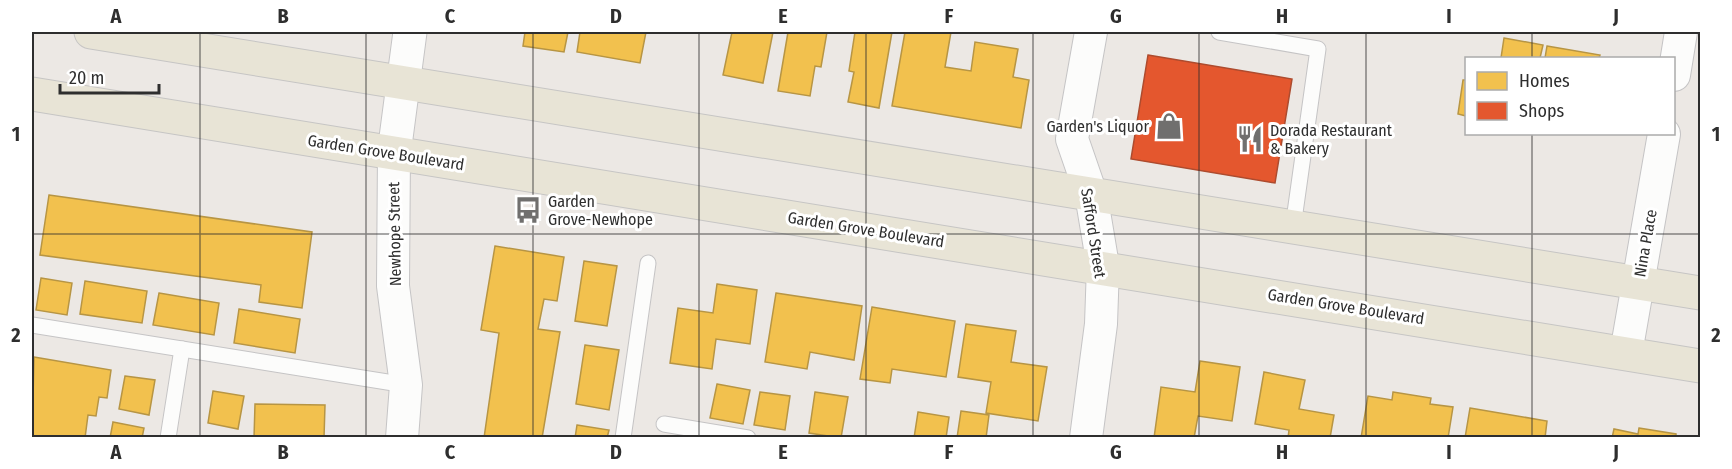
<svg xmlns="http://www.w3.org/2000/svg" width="1732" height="469" viewBox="0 0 1732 469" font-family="'Fira Sans Condensed',sans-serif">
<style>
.homes{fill:#f2c14e;stroke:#b79544;stroke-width:1.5}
.shops{fill:#e4572e;stroke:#ad4b2e;stroke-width:1.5}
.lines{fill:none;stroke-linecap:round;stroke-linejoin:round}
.service-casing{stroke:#c5c4c5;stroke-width:17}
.minor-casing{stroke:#c5c4c5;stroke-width:34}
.tertiary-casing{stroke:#c5c4c5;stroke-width:35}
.primary-casing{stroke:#c6c5c4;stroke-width:35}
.service{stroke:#fcfcfb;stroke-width:15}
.minor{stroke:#fcfcfb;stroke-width:32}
.tertiary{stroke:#fcfcfb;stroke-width:33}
.primary{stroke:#e8e4d6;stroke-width:33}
.grid{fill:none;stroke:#2e2e2e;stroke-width:1.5;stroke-opacity:0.55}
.labels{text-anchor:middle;stroke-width:6;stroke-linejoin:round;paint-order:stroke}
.poi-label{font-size:16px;fill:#2e2e2e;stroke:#fff;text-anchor:start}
.street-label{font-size:16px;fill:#2e2e2e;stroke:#fff}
.neatline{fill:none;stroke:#2e2e2e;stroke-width:2}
.grid-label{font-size:20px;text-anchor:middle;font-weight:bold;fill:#2e2e2e}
</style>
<rect width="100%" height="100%" fill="#ece8e4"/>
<!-- homes -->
<g class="homes">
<path d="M 525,32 L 568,32 L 564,52 L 523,46 Z"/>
<path d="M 580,32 L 646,32 L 640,63 L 577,52 Z"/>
<path d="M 732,32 L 773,32 L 763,83 L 723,75 Z"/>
<path d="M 788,32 L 827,32 L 821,67 L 815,66 L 810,96 L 778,91 Z"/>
<path d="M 855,32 L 892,32 L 879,108 L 848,102 L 854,72 L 849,71 Z"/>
<path d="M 905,32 L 951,32 L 945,67 L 971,71 L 975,42 L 1018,49 L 1013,77 L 1029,80 L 1021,128 L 892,106 Z"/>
<path d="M 1504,38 L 1543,45 L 1540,58 L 1501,58 Z"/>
<path d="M 1547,46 L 1600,55 L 1599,58 L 1545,58 Z"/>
<path d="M 1463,80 L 1466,80 L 1466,116 L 1458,114 Z"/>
<path d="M 49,195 L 312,232 L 302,308 L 259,302 L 261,285 L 40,255 Z"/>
<path d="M 495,246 L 564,257 L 557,301 L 544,299 L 538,329 L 560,332 L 542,438 L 484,438 L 499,333 L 481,330 Z"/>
<path d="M 584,261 L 617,266 L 607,326 L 575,321 Z"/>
<path d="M 41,278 L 72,283 L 67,315 L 36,310 Z"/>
<path d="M 85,281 L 147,291 L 142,323 L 80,314 Z"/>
<path d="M 717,284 L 757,290 L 750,344 L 716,339 L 712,369 L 670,363 L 678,308 L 713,313 Z"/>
<path d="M 159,293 L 219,303 L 214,335 L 153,325 Z"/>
<path d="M 776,293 L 862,306 L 854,360 L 810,352 L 807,369 L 765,362 Z"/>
<path d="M 872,307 L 955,321 L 946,377 L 892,369 L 890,383 L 860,379 Z"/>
<path d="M 239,309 L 300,319 L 295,353 L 234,343 Z"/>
<path d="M 966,324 L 1016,331 L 1011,362 L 1047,367 L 1038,421 L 986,413 L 991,382 L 958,377 Z"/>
<path d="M 585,345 L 619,350 L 609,410 L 576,404 Z"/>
<path d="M 34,357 L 111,370 L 107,398 L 99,397 L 96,416 L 88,415 L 85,438 L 32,438 Z"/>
<path d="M 1200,361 L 1240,367 L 1232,421 L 1198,416 L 1194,438 L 1154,438 L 1161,387 L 1195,392 Z"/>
<path d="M 1264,372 L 1305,380 L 1299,409 L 1334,415 L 1330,438 L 1288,438 L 1289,430 L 1255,424 Z"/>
<path d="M 125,376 L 155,380 L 149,415 L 119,409 Z"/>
<path d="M 717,384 L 750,390 L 743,424 L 710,418 Z"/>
<path d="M 213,391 L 244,396 L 238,429 L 208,423 Z"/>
<path d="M 760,392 L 790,396 L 785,430 L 754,425 Z"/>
<path d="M 815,392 L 848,397 L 841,438 L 809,433 Z"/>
<path d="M 1393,392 L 1431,398 L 1430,404 L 1453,407 L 1448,438 L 1361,438 L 1368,396 L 1392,400 Z"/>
<path d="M 255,404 L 325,405 L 324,438 L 254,438 Z"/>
<path d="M 1470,408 L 1547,421 L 1545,438 L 1465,438 Z"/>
<path d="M 961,411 L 989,415 L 986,438 L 957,438 Z"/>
<path d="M 918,412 L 949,417 L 946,438 L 914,438 Z"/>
<path d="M 113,422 L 144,428 L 142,438 L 110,438 Z"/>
<path d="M 577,425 L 609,430 L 607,438 L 575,438 Z"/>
<path d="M 1639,428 L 1676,434 L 1676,438 L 1612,438 L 1614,429 L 1638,434 Z"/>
</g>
<!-- shops -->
<path class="shops" d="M 1148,55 L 1292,79 L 1275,183 L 1131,159 Z"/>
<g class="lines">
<defs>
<g id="service">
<path d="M 1219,32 L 1318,49 L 1293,227"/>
<path d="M 32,325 L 406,385"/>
<path d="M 664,424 L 748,438"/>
<path d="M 168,438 L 182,349"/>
<path d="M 623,438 L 648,263"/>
</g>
<g id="minor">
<path d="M 1674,75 L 1681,32"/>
<path d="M 394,153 L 393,286 L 406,385 L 402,438"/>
<path d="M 1626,353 L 1664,134"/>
<path d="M 1086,438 L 1101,324 L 1103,266 L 1091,194 L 1072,139 L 1091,32"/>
</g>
<path id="tertiary" d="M 394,153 L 410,32"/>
<g id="primary">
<path d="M 91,32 L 1700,293"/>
<path d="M 32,94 L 1700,366"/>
</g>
</defs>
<!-- service casing -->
<use href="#service" class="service-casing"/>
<!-- minor casing -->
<use href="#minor" class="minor-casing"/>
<!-- tertiary casing -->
<use href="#tertiary" class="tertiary-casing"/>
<!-- primary casing -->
<use href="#primary" class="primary-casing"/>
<!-- service -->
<use href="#service" class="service"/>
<!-- minor -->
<use href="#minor" class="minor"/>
<!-- tertiary -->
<use href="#tertiary" class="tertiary"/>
<!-- primary -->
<use href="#primary" class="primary"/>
</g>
<!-- grid -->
<path class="grid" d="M 200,32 L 200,438M 366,32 L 366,438M 533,32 L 533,438M 699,32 L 699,438M 866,32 L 866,438M 1033,32 L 1033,438M 1199,32 L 1199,438M 1366,32 L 1366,438M 1532,32 L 1532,58M 1532,134 L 1532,438M 32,234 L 1700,234"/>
<!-- icons -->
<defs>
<symbol id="shop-bare" viewBox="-9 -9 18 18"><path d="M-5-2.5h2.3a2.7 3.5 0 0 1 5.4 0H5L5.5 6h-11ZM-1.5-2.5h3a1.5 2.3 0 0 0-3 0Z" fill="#706f6e" stroke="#fff" stroke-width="2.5" paint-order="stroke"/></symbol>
<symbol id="restaurant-bare" viewBox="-9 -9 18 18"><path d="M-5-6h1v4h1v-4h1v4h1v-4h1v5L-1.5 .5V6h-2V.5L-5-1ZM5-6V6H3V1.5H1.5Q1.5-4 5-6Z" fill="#706f6e" stroke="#fff" stroke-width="2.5" paint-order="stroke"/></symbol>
<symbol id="bus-bare" viewBox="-9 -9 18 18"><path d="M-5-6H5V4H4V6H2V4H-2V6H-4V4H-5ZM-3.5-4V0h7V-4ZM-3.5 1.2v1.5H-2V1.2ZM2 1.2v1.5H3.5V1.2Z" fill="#706f6e" stroke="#fff" stroke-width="2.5" paint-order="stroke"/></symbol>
</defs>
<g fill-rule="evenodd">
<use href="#shop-bare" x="1150" y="107" width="38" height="38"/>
<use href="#restaurant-bare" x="1231" y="120" width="38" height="38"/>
<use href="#bus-bare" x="509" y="191" width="38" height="38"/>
</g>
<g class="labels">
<!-- poi labels -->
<g class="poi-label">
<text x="1149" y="132" text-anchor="end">Garden's Liquor</text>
<text x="1270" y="136">Dorada Restaurant<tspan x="1270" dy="18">&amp; Bakery</tspan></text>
<text x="548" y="207">Garden<tspan x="548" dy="18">Grove-Newhope</tspan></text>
</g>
<!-- street labels -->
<g class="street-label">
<text transform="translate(386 152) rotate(9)" y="6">Garden Grove Boulevard</text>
<text transform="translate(866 229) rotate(9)" y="6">Garden Grove Boulevard</text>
<text transform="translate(1094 233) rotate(81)" y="6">Safford Street</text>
<text transform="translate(394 234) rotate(-91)" y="6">Newhope Street</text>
<text transform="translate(1645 243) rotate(-80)" y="6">Nina Place</text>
<text transform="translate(1346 306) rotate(9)" y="6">Garden Grove Boulevard</text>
</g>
</g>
<!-- border -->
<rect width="1732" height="469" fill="none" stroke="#ffffff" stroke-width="66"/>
<!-- legend -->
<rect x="1465" y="57" width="210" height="78" fill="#ffffff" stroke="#ababab" stroke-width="1.5"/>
<rect x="1477" y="72" width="30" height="18" fill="#f2c14e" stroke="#ababab" stroke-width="1.5"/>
<text x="1519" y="87" font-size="18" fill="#2e2e2e">Homes</text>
<rect x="1477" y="102" width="30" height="18" fill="#e4572e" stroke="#ababab" stroke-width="1.5"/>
<text x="1519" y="117" font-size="18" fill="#2e2e2e">Shops</text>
<!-- scale -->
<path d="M60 84v9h99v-9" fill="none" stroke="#2e2e2e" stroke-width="3"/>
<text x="69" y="84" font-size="18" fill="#2e2e2e" stroke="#ffffff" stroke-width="4.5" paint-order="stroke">20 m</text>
<rect x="33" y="33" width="1666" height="403" class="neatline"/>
<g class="grid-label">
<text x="116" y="23">A</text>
<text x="283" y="23">B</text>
<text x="450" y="23">C</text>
<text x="616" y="23">D</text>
<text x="783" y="23">E</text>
<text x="949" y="23">F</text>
<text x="1116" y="23">G</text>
<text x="1282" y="23">H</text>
<text x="1449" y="23">I</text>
<text x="1616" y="23">J</text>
<text x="16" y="141">1</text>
<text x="1716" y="141">1</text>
<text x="16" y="342">2</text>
<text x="1716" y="342">2</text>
<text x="116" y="459">A</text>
<text x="283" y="459">B</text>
<text x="450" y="459">C</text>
<text x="616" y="459">D</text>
<text x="783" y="459">E</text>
<text x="949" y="459">F</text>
<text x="1116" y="459">G</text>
<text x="1282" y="459">H</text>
<text x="1449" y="459">I</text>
<text x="1616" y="459">J</text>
</g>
</svg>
